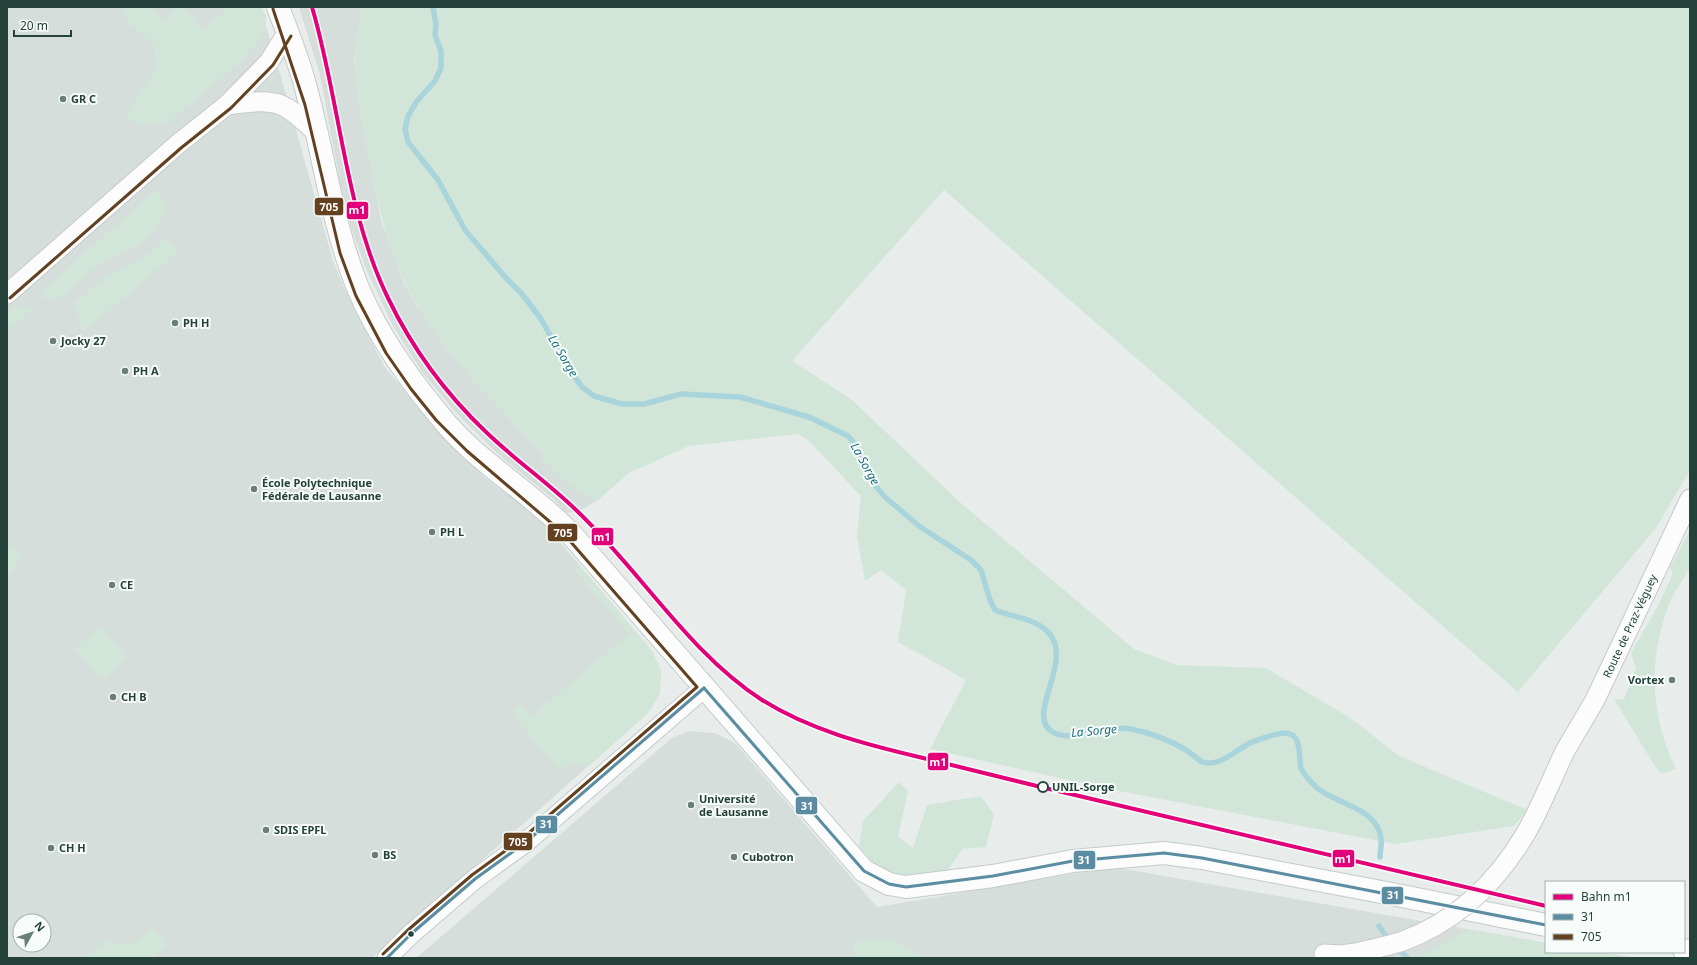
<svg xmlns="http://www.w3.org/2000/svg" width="1697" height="965" viewBox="0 0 1697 965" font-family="'Noto Sans',sans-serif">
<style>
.built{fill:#d6dedb;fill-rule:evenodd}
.green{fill:#d1e6d8}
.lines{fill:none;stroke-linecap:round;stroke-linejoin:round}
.stream{stroke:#a9d4db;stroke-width:5.5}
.street-casing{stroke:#c5cac8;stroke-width:21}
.secondary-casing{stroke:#c3cbc8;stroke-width:24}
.street{stroke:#fcfcfc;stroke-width:19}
.secondary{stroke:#fcfcfc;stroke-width:22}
.street-bridge-casing{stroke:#c5cac8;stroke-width:21;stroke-linecap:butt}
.street-bridge{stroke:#fcfcfc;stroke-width:19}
.bus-1-casing{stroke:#f7fbf9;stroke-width:6}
.bus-2-casing{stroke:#f7fbf9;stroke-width:6}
.bus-1{stroke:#5c8ca2;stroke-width:3}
.bus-2{stroke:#624020;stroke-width:3}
.rail-1-casing{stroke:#f7fbf9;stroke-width:7}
.rail-1{stroke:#e2007a;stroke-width:4}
.poi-dot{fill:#697e78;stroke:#f7fbf9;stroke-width:1.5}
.stop-dot{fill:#f7fbf9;stroke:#24423a;stroke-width:2}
.bus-dot{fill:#24423a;stroke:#f7fbf9;stroke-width:1.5}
.labels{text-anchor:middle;stroke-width:4;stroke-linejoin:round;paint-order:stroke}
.poi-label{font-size:11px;font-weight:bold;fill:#24423a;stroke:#f7fbf9;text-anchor:start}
.street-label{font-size:11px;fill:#24423a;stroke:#f7fbf9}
.stop-label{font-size:11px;font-weight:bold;fill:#24423a;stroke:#f7fbf9;text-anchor:start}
.water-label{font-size:12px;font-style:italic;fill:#1c6f80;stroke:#f7fbf9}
.line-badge{stroke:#f7fbf9;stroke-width:1.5}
.badge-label{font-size:11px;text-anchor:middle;font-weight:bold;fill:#fff}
</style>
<rect width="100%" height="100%" fill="#e8edeb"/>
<!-- built -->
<g class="built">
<path d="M 7,7 L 259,7 L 262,13 L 281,77 L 333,261 L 346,292 L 384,366 L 439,432 L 484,477 L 517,501 L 549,529 L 652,651 L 661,671 L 660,694 L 648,713 L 372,958 L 7,958 ZM 20,921 L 44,921 L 44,945 L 20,945 Z"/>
<path d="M 299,7 L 362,7 L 354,59 L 358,99 L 381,220 L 404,283 L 418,308 L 447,348 L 475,382 L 544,454 L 541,458 L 580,493 L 598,500 L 576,513 L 566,512 L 551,497 L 499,455 L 457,414 L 422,372 L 393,326 L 366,269 L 351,227 L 340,183 L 320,75 Z"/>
<path d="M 689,731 L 715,733 L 735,743 L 877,907 L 1113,867 L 1546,943 L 1546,952 L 1599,952 L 1634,958 L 416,958 L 672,738 Z"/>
</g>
<!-- green -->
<g class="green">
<path d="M 123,7 L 152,7 L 163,20 L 178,7 L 183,7 L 202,30 L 229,7 L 262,7 L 266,16 L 266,32 L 240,62 L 168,122 L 139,125 L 125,115 L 157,67 L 154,44 L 127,21 Z"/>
<path d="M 362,7 L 1690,7 L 1690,470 L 1656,528 L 1518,692 L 944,190 L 792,361 L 851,399 L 962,504 L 1134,649 L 1177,665 L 1266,668 L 1352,719 L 1399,756 L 1528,810 L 1514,826 L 1395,844 L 1114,790 L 930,749 L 966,680 L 898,642 L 906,590 L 881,570 L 865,581 L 857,536 L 861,496 L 808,440 L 797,434 L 689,446 L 629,473 L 598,500 L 580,493 L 540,458 L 544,454 C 500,408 451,363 418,307 C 388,258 377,201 366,144 C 361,117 355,89 355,61 C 354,43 360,24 362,7 Z"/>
<path d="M 156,190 L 168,207 L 155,230 L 138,245 L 101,263 L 60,298 L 41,298 L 44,289 Z"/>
<path d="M 166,239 L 178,252 L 83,332 L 75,303 L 104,278 L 144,258 Z"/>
<path d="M 15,306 L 33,309 L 7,331 L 7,312 Z"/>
<path d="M 1690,530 C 1690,540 1693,559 1690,567 C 1685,578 1674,591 1669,604 C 1648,659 1650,716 1676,769 L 1662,774 L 1656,768 L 1614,699 L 1624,699 L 1636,668 L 1631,653 L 1659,604 L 1673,573 L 1670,568 Z"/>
<path d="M 7,541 L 13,548 L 16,546 C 22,559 17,567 7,576 Z"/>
<path d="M 580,566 L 652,651 L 661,671 L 660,694 L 648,713 L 589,766 L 570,762 L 561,770 L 554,765 L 513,714 L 520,705 L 531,717 L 629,634 L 575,571 Z"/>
<path d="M 100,627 L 127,658 L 101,680 L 75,649 Z"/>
<path d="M 899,782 L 908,791 L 898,837 L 913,848 L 927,805 L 981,796 L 994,815 L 986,847 L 963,849 L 947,871 L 917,883 L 880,870 L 859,847 L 863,821 Z"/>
<path d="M 153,928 L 167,945 L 151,958 L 83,958 L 106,941 L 125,945 L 142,940 L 142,937 Z"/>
<path d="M 1469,929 L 1546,943 L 1546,952 L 1599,952 L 1634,958 L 1419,958 Z"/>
<path d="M 887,937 L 924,958 L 854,958 L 854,943 Z"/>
</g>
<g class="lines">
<!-- stream -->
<g class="stream">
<path d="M 433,7 L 436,25 L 435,35 L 441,51 L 441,68 L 435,81 L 417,101 L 408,116 L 405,129 L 408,142 L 438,180 L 465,230 L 506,278 L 522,294 L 541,319 L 571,372 L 582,387 L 594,396 L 622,404 L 644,404 L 681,394 L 740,397 L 809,417 L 848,436 L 855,444 L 865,470 L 873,483 L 885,497 L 919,526 L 971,560 L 981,570 L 990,600 L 995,610 C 1012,617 1034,618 1048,632 C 1075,660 1026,713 1051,731 C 1072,745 1108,724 1131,729 C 1152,733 1172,741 1189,752 C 1196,757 1201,764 1210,763 C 1225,762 1238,749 1250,743 C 1257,740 1264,738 1270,736 C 1274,735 1281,733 1285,733 C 1303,734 1298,756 1301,768 C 1304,775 1311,782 1316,787 C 1336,805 1378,807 1381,839 C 1382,845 1380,851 1380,857"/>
<path d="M 1379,926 L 1390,942"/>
<path d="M 1396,948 L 1408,958"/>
</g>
<defs>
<g id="street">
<path d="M 227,105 C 244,103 265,99 281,105 C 294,110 305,123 316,132"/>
<path d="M 7,294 L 178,144 L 227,105 L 269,62 L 287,33"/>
<path d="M 1565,751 L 1595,700 L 1690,499"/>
<path d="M 1324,954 L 1340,955 L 1356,953"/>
<path d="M 387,958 L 411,934 L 475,879 L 526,842 L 704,688"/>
</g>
<g id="secondary">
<path d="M 278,7 C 287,31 297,56 304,81 C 322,145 330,212 353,275 C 371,326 405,374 439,415 C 476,462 530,491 571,534 L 864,871 L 889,884 L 906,887 L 993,876 L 1073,861 L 1164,853 L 1202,858 L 1397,895 L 1546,925"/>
<path d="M 1684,950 L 1690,951"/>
</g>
</defs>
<!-- street casing -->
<use href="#street" class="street-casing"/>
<!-- secondary casing -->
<use href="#secondary" class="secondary-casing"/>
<!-- street -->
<use href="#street" class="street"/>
<!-- secondary -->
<use href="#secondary" class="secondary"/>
<defs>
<path id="street-bridge" d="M 1356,953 C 1372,949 1388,946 1403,941 C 1457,921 1497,882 1526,833 C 1541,807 1552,778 1565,751"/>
</defs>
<!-- street-bridge casing -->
<use href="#street-bridge" class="street-bridge-casing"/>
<!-- street-bridge -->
<use href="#street-bridge" class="street-bridge"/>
<defs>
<g id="bus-1">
<path d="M 704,688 L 864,871 L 889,884 L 906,887 L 993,876 L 1073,861 L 1164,853 L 1202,858 L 1546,925"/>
<path d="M 387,958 L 411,934 L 475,879 L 526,842 L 704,688"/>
</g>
<g id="bus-2">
<path d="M 273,9 L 305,105 L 340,253 L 356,296 L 386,353 L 411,389 L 436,420 L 467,451 L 563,533 L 697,687 L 523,838 L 472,875 L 408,930 L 383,954"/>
<path d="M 10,298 L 181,148 L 231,108 L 273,65 L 291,36"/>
</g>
</defs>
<!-- bus-1 casing -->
<use href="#bus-1" class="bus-1-casing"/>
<!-- bus-2 casing -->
<use href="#bus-2" class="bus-2-casing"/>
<!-- bus-1 -->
<use href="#bus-1" class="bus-1"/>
<!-- bus-2 -->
<use href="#bus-2" class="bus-2"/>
<defs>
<path id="rail-1" d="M 312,7 C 340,102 345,210 388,298 C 412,348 446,394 486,432 C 515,460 547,482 575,509 C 640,570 687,651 762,700 C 810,730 864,744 919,757 C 959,767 1000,777 1041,787 C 1209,827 1377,867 1546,906"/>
</defs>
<!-- rail-1 casing -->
<use href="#rail-1" class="rail-1-casing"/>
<!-- rail-1 -->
<use href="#rail-1" class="rail-1"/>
</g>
<!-- markers -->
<g class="poi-dot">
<circle cx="63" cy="99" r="4"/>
<circle cx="175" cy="323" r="4"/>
<circle cx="53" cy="341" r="4"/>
<circle cx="125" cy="371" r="4"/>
<circle cx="254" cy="489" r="4"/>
<circle cx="432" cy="532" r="4"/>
<circle cx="112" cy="585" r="4"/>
<circle cx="1672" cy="680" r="4"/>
<circle cx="113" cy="697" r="4"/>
<circle cx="691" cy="805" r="4"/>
<circle cx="266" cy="830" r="4"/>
<circle cx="51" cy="848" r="4"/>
<circle cx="375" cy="855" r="4"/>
<circle cx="734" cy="857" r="4"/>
</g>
<circle class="stop-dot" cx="1043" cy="787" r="5"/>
<circle class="bus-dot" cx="411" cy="934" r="3.5"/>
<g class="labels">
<!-- poi labels -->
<g class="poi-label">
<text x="71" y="103">GR C</text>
<text x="183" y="327">PH H</text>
<text x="61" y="345">Jocky 27</text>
<text x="133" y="375">PH A</text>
<text x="262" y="487">École Polytechnique<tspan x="262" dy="13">Fédérale de Lausanne</tspan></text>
<text x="440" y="536">PH L</text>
<text x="120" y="589">CE</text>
<text x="1664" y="684" text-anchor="end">Vortex</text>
<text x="121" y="701">CH B</text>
<text x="699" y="803">Université<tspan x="699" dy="13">de Lausanne</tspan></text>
<text x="274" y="834">SDIS EPFL</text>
<text x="59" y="852">CH H</text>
<text x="383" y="859">BS</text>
<text x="742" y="861">Cubotron</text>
</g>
<!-- street labels -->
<g class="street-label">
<text transform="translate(1630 626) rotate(-65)" y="4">Route de Praz-Véguey</text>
</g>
<!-- stop labels -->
<g class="stop-label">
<text x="1052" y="791">UNIL-Sorge</text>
</g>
<!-- water labels -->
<g class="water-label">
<text transform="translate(563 356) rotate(59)" y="4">La Sorge</text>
<text transform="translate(865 464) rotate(61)" y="4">La Sorge</text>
<text transform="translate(1094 731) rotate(-5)" y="4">La Sorge</text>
</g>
</g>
<g class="line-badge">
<rect x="314" y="197" width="30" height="19" rx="4" fill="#624020"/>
<rect x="346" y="201" width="23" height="19" rx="4" fill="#e2007a"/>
<rect x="547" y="523" width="31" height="19" rx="4" fill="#624020"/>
<rect x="591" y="527" width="23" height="19" rx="4" fill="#e2007a"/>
<rect x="927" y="752" width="22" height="19" rx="4" fill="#e2007a"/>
<rect x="795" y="796" width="23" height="19" rx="4" fill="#5c8ca2"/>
<rect x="535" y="815" width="23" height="19" rx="4" fill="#5c8ca2"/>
<rect x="503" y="832" width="30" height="19" rx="4" fill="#624020"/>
<rect x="1332" y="849" width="23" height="19" rx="4" fill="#e2007a"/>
<rect x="1073" y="850" width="23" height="20" rx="4" fill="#5c8ca2"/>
<rect x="1381" y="886" width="23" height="19" rx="4" fill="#5c8ca2"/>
</g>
<g class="badge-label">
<text x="329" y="211">705</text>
<text x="357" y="214">m1</text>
<text x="563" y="537">705</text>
<text x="602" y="541">m1</text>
<text x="938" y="766">m1</text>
<text x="807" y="810">31</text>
<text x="546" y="828">31</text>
<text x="518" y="846">705</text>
<text x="1343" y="863">m1</text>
<text x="1084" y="864">31</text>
<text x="1393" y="899">31</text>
</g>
<!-- border -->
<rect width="1697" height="965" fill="none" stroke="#24423a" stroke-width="16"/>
<!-- legend -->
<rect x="1545" y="881" width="140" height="72" fill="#f7fbf9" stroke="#a3b1ad"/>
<rect x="1553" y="894" width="20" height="6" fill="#e2007a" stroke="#a3b1ad"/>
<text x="1581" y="901" font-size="12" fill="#24423a">Bahn m1</text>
<rect x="1553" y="914" width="20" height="6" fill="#5c8ca2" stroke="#a3b1ad"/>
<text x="1581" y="921" font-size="12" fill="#24423a">31</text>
<rect x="1553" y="934" width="20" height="6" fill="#624020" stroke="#a3b1ad"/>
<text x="1581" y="941" font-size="12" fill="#24423a">705</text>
<!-- north arrow -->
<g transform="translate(32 933) rotate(50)"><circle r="19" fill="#f7fbf9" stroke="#a3b1ad"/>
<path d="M0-3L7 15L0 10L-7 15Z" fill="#697e78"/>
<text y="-6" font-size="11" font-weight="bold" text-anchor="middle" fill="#24423a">N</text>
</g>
<!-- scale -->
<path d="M14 30v6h57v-6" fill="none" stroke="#24423a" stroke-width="2"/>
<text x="20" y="30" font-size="12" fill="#24423a" stroke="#f7fbf9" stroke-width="3" paint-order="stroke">20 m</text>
</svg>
